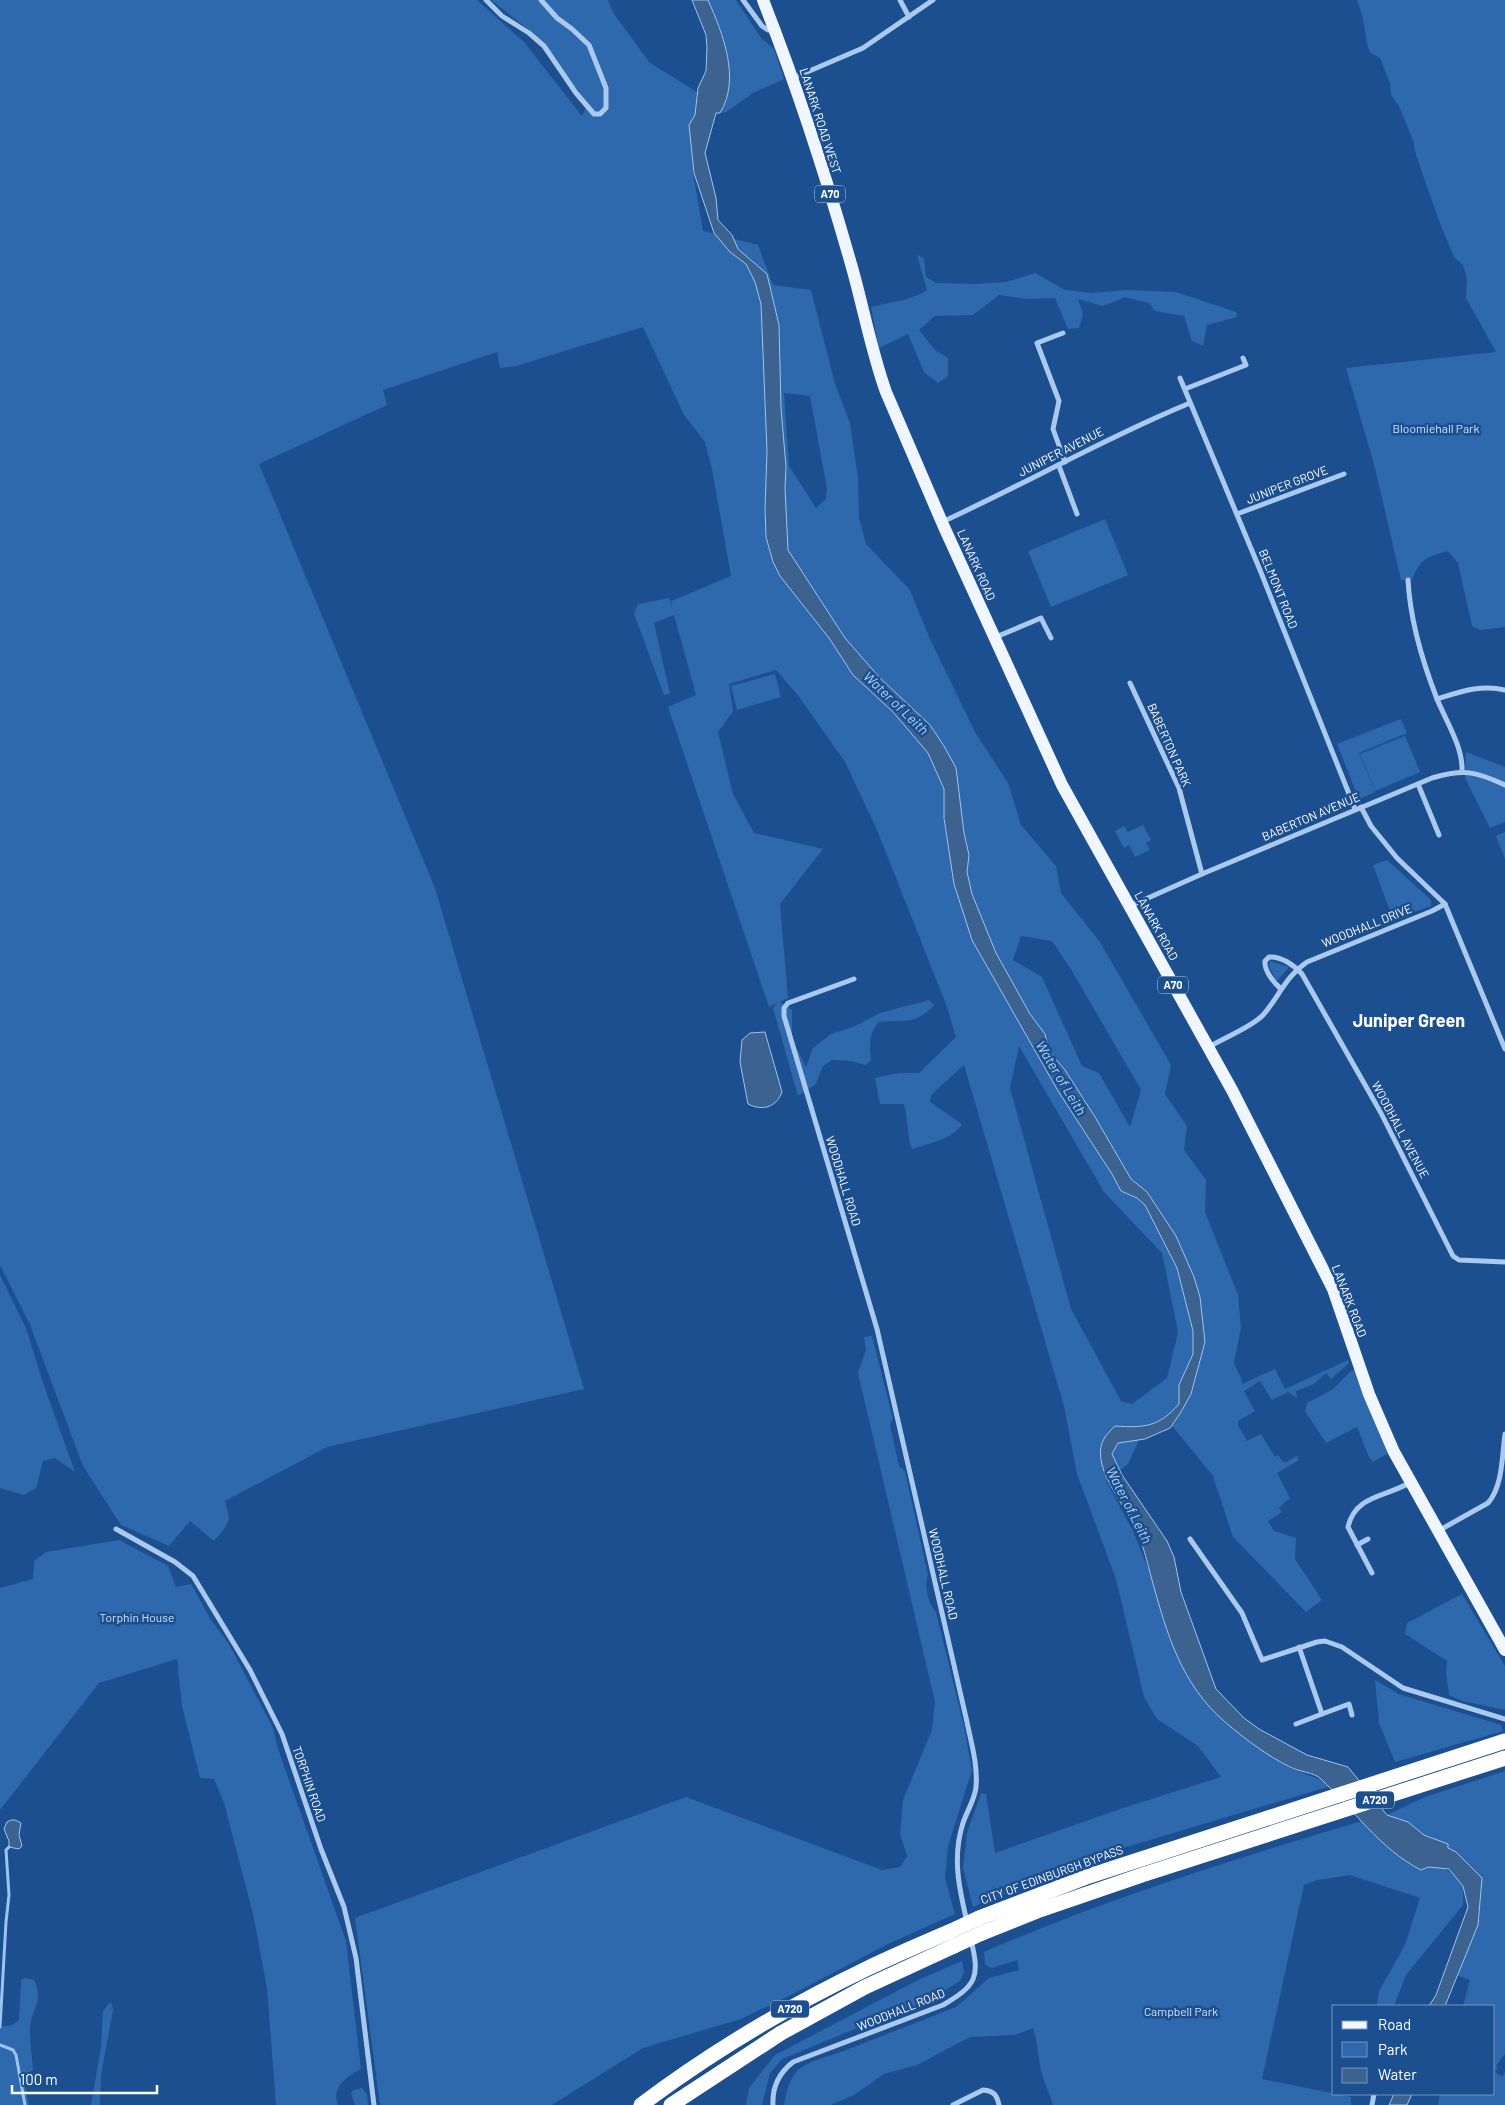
<svg xmlns="http://www.w3.org/2000/svg" width="1505" height="2105" viewBox="0 0 1505 2105" font-family="Barlow,sans-serif">
<style>
.green{fill:#2e69ad;fill-rule:evenodd}
.water{fill:#3c6290;stroke:#9cc4f0}
.lines{fill:none;stroke-linecap:round;stroke-linejoin:round}
.stream{stroke:#9cc4f0;stroke-width:3}
.street{stroke:#a9c9ee;stroke-width:5}
.primary{stroke:#f0f6ff;stroke-width:12}
.highway{stroke:#fff;stroke-width:15}
.highway-bridge{stroke:#fff;stroke-width:15}
.labels{text-anchor:middle;stroke-width:5;stroke-linejoin:round;paint-order:stroke}
.shield{fill:#1b4f8f;stroke:#bbcadd;stroke-width:1}
.shield-label{font-size:11px;font-weight:bold;fill:#fff}
.street-label{font-size:12px;fill:#fff;stroke:#1b4f8f}
.park-label{font-size:12px;fill:#cfe3fa;stroke:#1b4f8f}
.water-label{font-size:14px;font-style:italic;fill:#b5d3f5;stroke:#1b4f8f}
.district-label{font-size:18px;font-weight:bold;fill:#fff;stroke:#1b4f8f}
</style>
<rect width="100%" height="100%" fill="#1b4f8f"/>
<!-- green -->
<g class="green">
<path d="M 0,0 L 477,0 L 524,42 L 582,116 L 587,104 L 550,52 L 534,34 L 491,0 L 608,0 L 614,14 L 650,63 L 697,92 L 693,172 L 703,231 L 758,245 L 773,285 L 811,290 L 835,384 L 850,423 L 858,478 L 859,517 L 866,544 L 910,590 L 929,637 L 975,732 L 1008,783 L 1021,825 L 1056,866 L 1061,893 L 1100,942 L 1171,1065 L 1165,1094 L 1187,1126 L 1184,1150 L 1206,1180 L 1205,1212 L 1238,1295 L 1241,1328 L 1234,1363 L 1242,1380 L 1242,1384 L 1275,1369 L 1285,1389 L 1348,1360 L 1349,1363 L 1331,1379 L 1326,1373 L 1314,1384 L 1296,1391 L 1297,1398 L 1288,1392 L 1272,1400 L 1260,1381 L 1244,1391 L 1255,1411 L 1238,1421 L 1238,1425 L 1247,1441 L 1261,1434 L 1275,1457 L 1278,1455 L 1283,1462 L 1286,1462 L 1297,1456 L 1299,1460 L 1277,1473 L 1290,1498 L 1279,1508 L 1282,1512 L 1268,1521 L 1274,1531 L 1296,1538 L 1295,1559 L 1322,1600 L 1306,1612 L 1233,1537 L 1213,1476 L 1173,1427 L 1139,1440 L 1128,1464 L 1106,1481 L 1133,1531 L 1169,1620 L 1241,1734 L 1290,1768 L 1334,1785 L 1120,1849 L 973,1907 L 963,1868 L 967,1833 L 981,1793 L 986,1794 L 995,1853 L 1123,1808 L 1221,1777 L 1198,1746 L 1157,1719 L 1144,1697 L 1116,1579 L 1077,1474 L 1064,1406 L 964,1065 L 931,1095 L 930,1102 L 962,1124 C 953,1139 928,1144 912,1149 C 907,1135 908,1119 904,1104 L 880,1104 L 875,1078 L 899,1073 L 919,1073 L 956,1037 L 947,1007 L 877,830 L 845,762 L 797,694 L 776,670 L 729,684 L 733,711 L 718,732 L 733,794 L 754,833 L 823,849 L 780,904 L 788,998 L 780,1002 L 792,1010 L 792,1039 L 806,1067 L 813,1048 L 831,1034 L 853,1027 L 880,1013 L 929,1000 L 934,1005 C 915,1026 905,1019 879,1022 C 868,1034 870,1046 871,1061 L 865,1065 L 851,1061 L 832,1060 L 823,1066 L 816,1084 L 798,1096 L 773,1008 L 777,1003 L 769,1007 L 668,707 L 696,695 L 674,615 L 654,623 L 670,694 L 664,695 L 634,614 L 638,604 L 669,598 L 672,607 L 671,601 L 731,576 L 712,469 L 705,442 L 684,415 L 643,327 L 516,366 L 500,368 L 497,352 L 383,390 L 387,405 L 259,464 L 435,888 L 584,1389 L 327,1447 L 225,1501 C 232,1524 229,1523 214,1541 L 190,1521 L 169,1546 L 121,1525 L 83,1466 L 30,1325 L 0,1265 ZM 784,393 L 810,396 L 827,489 L 826,499 L 816,508 L 789,466 ZM 1021,936 L 1052,941 L 1072,971 L 1141,1090 L 1130,1127 L 1099,1073 L 1082,1066 L 1042,977 L 1013,960 ZM 1019,1046 L 1104,1192 L 1162,1253 L 1178,1332 L 1167,1378 L 1132,1404 L 1121,1401 L 1071,1309 L 1010,1088 Z"/>
<path d="M 708,0 L 736,0 L 761,38 L 774,49 L 784,79 L 753,93 L 726,112 L 720,113 C 741,79 723,34 708,0 Z"/>
<path d="M 1357,0 L 1505,0 L 1505,627 L 1480,630 L 1472,626 L 1458,563 L 1448,551 C 1428,557 1420,558 1412,580 L 1401,580 L 1375,468 L 1346,368 L 1496,352 L 1466,298 L 1467,279 L 1463,265 L 1454,257 L 1439,221 L 1415,152 L 1414,143 L 1399,106 L 1391,95 L 1390,83 L 1380,58 L 1371,53 L 1368,48 L 1362,15 Z"/>
<path d="M 917,255 L 924,258 L 926,277 L 936,283 L 978,284 L 1006,282 L 1035,273 L 1065,290 L 1091,293 L 1127,290 L 1176,292 L 1236,312 L 1237,317 L 1207,325 L 1203,346 L 1192,341 L 1184,316 L 1155,311 L 1149,303 L 1125,297 L 1103,306 L 1078,299 L 1083,314 L 1079,328 L 1068,329 L 1055,298 L 1027,299 L 999,295 L 973,315 L 935,316 L 919,330 L 935,350 L 948,358 L 948,376 L 938,383 L 924,372 L 908,334 L 879,348 L 871,307 C 890,302 911,301 927,290 Z"/>
<path d="M 1105,519 L 1128,575 L 1051,607 L 1028,551 Z"/>
<path d="M 775,674 L 781,697 L 737,710 L 731,686 Z"/>
<path d="M 1401,719 L 1407,733 L 1359,753 L 1375,792 L 1359,799 L 1337,744 Z"/>
<path d="M 1405,736 L 1420,772 L 1375,791 L 1360,754 Z"/>
<path d="M 1466,752 L 1505,767 L 1505,822 L 1490,828 L 1465,778 Z"/>
<path d="M 1143,825 L 1151,840 L 1146,843 L 1150,850 L 1135,857 L 1129,845 L 1124,848 L 1115,831 L 1124,826 L 1128,832 Z"/>
<path d="M 1505,832 L 1505,859 L 1496,836 Z"/>
<path d="M 1387,860 L 1431,900 L 1431,906 L 1393,919 L 1373,865 Z"/>
<path d="M 1270,961 L 1289,967 L 1277,981 L 1269,966 Z"/>
<path d="M 0,1275 L 26,1328 L 43,1383 L 75,1472 L 55,1458 L 43,1461 L 36,1488 L 24,1495 L 0,1488 Z"/>
<path d="M 872,1336 L 893,1419 L 890,1425 L 899,1466 L 905,1471 L 928,1575 C 924,1587 928,1603 936,1612 L 964,1726 L 972,1770 L 948,1846 L 945,1878 L 955,1914 L 886,1945 L 789,1996 L 741,2019 L 643,2048 L 552,2105 L 380,2105 L 355,1918 L 686,1797 L 882,1870 L 900,1867 L 907,1856 L 900,1834 L 903,1800 L 932,1730 L 935,1702 L 858,1373 L 866,1350 L 864,1337 Z"/>
<path d="M 1359,1369 L 1390,1452 L 1373,1462 L 1369,1457 L 1357,1427 L 1326,1443 L 1305,1411 L 1307,1403 L 1332,1390 L 1351,1371 Z"/>
<path d="M 119,1540 L 168,1566 L 176,1587 L 191,1584 L 211,1620 L 229,1644 L 273,1728 L 278,1749 L 346,1941 L 361,2069 C 347,2076 331,2087 338,2105 L 276,2105 L 267,1988 L 253,1914 L 224,1803 L 214,1779 L 200,1778 L 182,1706 L 177,1659 L 99,1683 L 0,1810 L 0,1588 L 33,1579 L 34,1561 L 46,1552 Z"/>
<path d="M 1462,1594 L 1505,1666 L 1505,1710 L 1462,1701 L 1449,1695 L 1446,1673 L 1447,1661 L 1405,1634 L 1407,1623 Z"/>
<path d="M 1375,1680 L 1399,1694 L 1501,1725 L 1503,1731 L 1395,1762 L 1379,1723 Z"/>
<path d="M 1505,1771 L 1505,2054 L 1496,2066 L 1498,2068 L 1495,2072 L 1502,2077 L 1505,2072 L 1505,2105 L 1438,2105 L 1440,2094 L 1494,2094 L 1494,2006 L 1463,2006 L 1470,1980 L 1457,1975 L 1478,1925 L 1482,1878 L 1432,1837 L 1424,1835 L 1408,1822 L 1387,1815 L 1425,1797 Z"/>
<path d="M 1362,1821 C 1379,1840 1398,1858 1421,1870 L 1428,1867 L 1440,1867 L 1453,1873 L 1463,1886 L 1463,1905 L 1406,1975 L 1394,2006 L 1377,2006 L 1379,1991 L 1405,1945 L 1420,1898 L 1350,1875 L 1317,1880 L 1304,1885 L 1262,2079 L 1351,2097 L 1351,2105 L 1053,2105 C 1050,2094 1044,2083 1041,2071 C 1038,2057 1038,2043 1033,2028 L 1015,2035 L 970,2037 L 917,2065 L 884,2074 L 854,2095 L 831,2105 L 784,2105 C 786,2094 789,2080 797,2071 C 806,2062 829,2056 841,2052 L 956,2007 L 989,1978 L 1019,1970 L 1017,1960 L 992,1968 L 985,1965 L 984,1952 C 1106,1899 1234,1859 1362,1821 Z"/>
<path d="M 962,1961 L 964,1972 L 960,1981 L 913,2010 L 862,2026 L 782,2059 L 770,2073 L 762,2105 L 746,2105 L 749,2088 L 775,2055 L 920,1979 Z"/>
<path d="M 25,1978 L 34,1980 C 45,2002 30,2010 30,2030 C 30,2043 32,2056 33,2070 L 23,2076 L 29,2105 L 0,2105 L 0,2027 L 12,2025 L 19,2020 L 21,1980 Z"/>
<path d="M 110,2002 L 112,2004 L 113,2011 L 101,2074 L 100,2105 L 91,2105 L 101,2047 L 103,2011 Z"/>
<path d="M 362,2088 L 367,2094 L 368,2105 L 355,2105 L 351,2093 L 353,2090 Z"/>
</g>
<!-- water -->
<g class="water">
<path d="M 692,0 L 708,0 C 723,34 741,79 720,113 L 716,113 L 705,153 L 716,198 L 718,220 L 732,235 L 738,249 L 767,274 L 779,325 L 781,408 L 786,467 L 785,488 L 788,550 L 845,638 L 879,677 L 930,725 L 944,746 L 956,768 L 964,833 L 969,855 L 967,872 L 972,894 L 996,953 L 1030,1014 L 1045,1034 L 1049,1051 L 1065,1070 L 1095,1117 L 1131,1179 L 1147,1192 L 1176,1236 L 1194,1277 L 1200,1297 L 1205,1342 L 1191,1394 L 1181,1412 L 1170,1428 L 1145,1439 L 1118,1443 L 1112,1454 L 1122,1475 L 1167,1541 L 1174,1557 L 1181,1592 L 1216,1689 L 1244,1718 L 1259,1729 L 1307,1755 L 1348,1767 L 1387,1815 L 1408,1822 L 1424,1835 L 1448,1844 L 1448,1848 L 1456,1852 L 1482,1878 L 1478,1925 L 1445,2006 L 1429,2006 L 1436,1995 L 1468,1907 L 1463,1886 L 1449,1869 L 1428,1867 L 1421,1870 C 1380,1849 1354,1810 1321,1779 C 1314,1772 1299,1772 1290,1767 C 1266,1755 1245,1739 1225,1722 C 1181,1684 1167,1634 1152,1580 C 1147,1562 1143,1543 1135,1526 C 1123,1503 1088,1463 1105,1437 C 1108,1433 1112,1429 1115,1426 C 1144,1428 1159,1427 1179,1404 L 1179,1385 L 1193,1354 L 1193,1331 L 1177,1268 L 1145,1205 L 1137,1198 L 1121,1191 L 1112,1174 L 1058,1091 L 972,940 L 954,884 L 944,818 L 944,789 L 928,753 L 893,712 L 853,675 L 829,638 L 780,576 L 773,562 L 766,537 L 765,509 L 767,451 L 761,304 L 755,282 L 746,264 L 730,252 L 714,233 L 694,173 L 689,125 L 695,115 L 698,88 L 706,71 L 707,47 L 706,35 Z"/>
<path d="M 765,1032 L 782,1092 C 776,1108 762,1111 748,1104 L 740,1062 L 742,1040 L 750,1033 Z"/>
<path d="M 11,1820 L 15,1820 L 21,1823 L 19,1835 L 22,1846 L 19,1849 L 9,1847 L 9,1841 L 4,1829 L 7,1822 Z"/>
<path d="M 1394,2094 L 1412,2094 L 1407,2105 L 1389,2105 Z"/>
</g>
<g class="lines">
<!-- stream -->
<g class="stream">
<path d="M 0,2027 L 6,1922 L 9,1895 L 6,1850 L 9,1847"/>
<path d="M 0,2045 L 13,2050 L 16,2055 L 25,2105"/>
</g>
<!-- street -->
<g class="street">
<path d="M 486,0 L 502,16 L 529,33 L 544,46 L 576,93 L 594,114 L 600,114 L 606,108 L 606,88 L 589,45 L 572,29 L 557,18 L 541,0"/>
<path d="M 743,0 L 762,26 L 768,30 L 773,29"/>
<path d="M 900,0 L 909,17"/>
<path d="M 793,78 L 863,48 L 933,0"/>
<path d="M 1063,333 L 1037,343 L 1059,401 L 1053,429 L 1065,462"/>
<path d="M 1180,378 L 1260,570 L 1355,809"/>
<path d="M 1185,389 L 1246,365 L 1243,358"/>
<path d="M 1059,466 L 1077,514"/>
<path d="M 1237,514 L 1344,474"/>
<path d="M 942,522 C 1025,484 1105,438 1190,403"/>
<path d="M 1408,580 C 1410,619 1423,663 1437,699 C 1446,721 1463,747 1462,771"/>
<path d="M 996,637 L 1041,618 L 1051,638"/>
<path d="M 1130,683 L 1179,788 L 1202,874"/>
<path d="M 1437,699 C 1460,692 1481,684 1505,690"/>
<path d="M 1418,784 L 1439,835"/>
<path d="M 1361,807 L 1371,826 L 1397,858 L 1445,904 L 1505,1049"/>
<path d="M 1130,906 L 1202,874 L 1432,778 C 1464,769 1475,771 1505,785"/>
<path d="M 854,979 L 788,1003 L 784,1008 L 784,1016 L 877,1329 L 967,1722 C 971,1742 978,1765 976,1787 C 975,1799 967,1811 963,1823 C 952,1857 959,1888 967,1922"/>
<path d="M 1280,988 C 1273,982 1264,970 1265,961 L 1269,957 C 1281,956 1294,965 1302,974 L 1381,1113 L 1453,1256 L 1459,1260 L 1505,1262"/>
<path d="M 1209,1047 C 1223,1038 1252,1027 1263,1015 C 1279,997 1285,977 1307,962 L 1432,911 L 1445,904"/>
<path d="M 116,1529 L 175,1562 L 193,1576 L 250,1670 L 282,1734 L 321,1849 L 344,1907 L 356,1958 L 374,2105"/>
<path d="M 1438,1531 L 1488,1503 C 1503,1486 1502,1455 1505,1434"/>
<path d="M 1190,1539 L 1242,1613 L 1262,1660 L 1317,1642 L 1325,1641 L 1342,1647 L 1403,1688 L 1505,1719"/>
<path d="M 1357,1545 L 1368,1539"/>
<path d="M 1372,1573 L 1348,1527 C 1355,1495 1386,1497 1409,1483"/>
<path d="M 1299,1647 L 1322,1714 L 1349,1704 L 1352,1715"/>
<path d="M 1296,1724 L 1322,1714"/>
<path d="M 773,2105 C 772,2087 779,2073 793,2062 L 943,2005 C 977,1985 980,1977 971,1940"/>
<path d="M 953,2105 L 983,2090 C 994,2091 997,2095 999,2105"/>
<path d="M 1372,2105 L 1374,2094"/>
</g>
<!-- primary -->
<path class="primary" d="M 763,0 C 798,89 827,179 853,271 C 864,311 872,353 886,392 L 944,527 L 1062,785 L 1232,1090 L 1333,1289 L 1369,1394 L 1394,1452 L 1505,1650"/>
<!-- highway -->
<g class="highway">
<path d="M 979,1918 L 1089,1876 L 1505,1741"/>
<path d="M 982,1933 L 1037,1911 L 1145,1874 L 1505,1758"/>
<path d="M 641,2105 C 710,2053 787,2007 866,1969 C 893,1956 921,1944 949,1932"/>
<path d="M 671,2105 L 781,2033 L 865,1987 L 954,1946"/>
</g>
<!-- highway-bridge -->
<g class="highway-bridge">
<path d="M 949,1932 L 979,1918"/>
<path d="M 954,1946 L 982,1933"/>
</g>
</g>
<g class="labels">
<!-- shield labels -->
<g class="shield">
<rect x="815" y="185.5" width="30" height="17" rx="4"/>
<rect x="1158" y="976.5" width="30" height="17" rx="4"/>
<rect x="1356" y="1791.5" width="38" height="17" rx="4"/>
<rect x="771" y="2000.5" width="38" height="17" rx="4"/>
</g>
<g class="shield-label">
<text x="830" y="198">A70</text>
<text x="1173" y="989">A70</text>
<text x="1375" y="1804">A720</text>
<text x="790" y="2013">A720</text>
</g>
<!-- street labels -->
<g class="street-label">
<text transform="translate(820 121) rotate(72)" y="4">LANARK ROAD WEST</text>
<text transform="translate(1061 452) rotate(-27)" y="4">JUNIPER AVENUE</text>
<text transform="translate(1287 485) rotate(-21)" y="4">JUNIPER GROVE</text>
<text transform="translate(976 565) rotate(66)" y="4">LANARK ROAD</text>
<text transform="translate(1278 589) rotate(68)" y="4">BELMONT ROAD</text>
<text transform="translate(1169 745) rotate(66)" y="4">BABERTON PARK</text>
<text transform="translate(1311 817) rotate(-23)" y="4">BABERTON AVENUE</text>
<text transform="translate(1156 926) rotate(61)" y="4">LANARK ROAD</text>
<text transform="translate(1367 926) rotate(-22)" y="4">WOODHALL DRIVE</text>
<text transform="translate(1400 1130) rotate(62)" y="4">WOODHALL AVENUE</text>
<text transform="translate(843 1181) rotate(73)" y="4">WOODHALL ROAD</text>
<text transform="translate(1349 1301) rotate(69)" y="4">LANARK ROAD</text>
<text transform="translate(943 1574) rotate(77)" y="4">WOODHALL ROAD</text>
<text transform="translate(309 1784) rotate(71)" y="4">TORPHIN ROAD</text>
<text transform="translate(1052 1875) rotate(-20)" y="4">CITY OF EDINBURGH BYPASS</text>
<text transform="translate(901 2010) rotate(-22)" y="4">WOODHALL ROAD</text>
</g>
<!-- park labels -->
<g class="park-label">
<text x="1436" y="433">Bloomiehall Park</text>
<text x="137" y="1622">Torphin House</text>
<text x="1181" y="2016">Campbell Park</text>
</g>
<!-- water labels -->
<g class="water-label">
<text transform="translate(896 703) rotate(44)" y="5">Water of Leith</text>
<text transform="translate(1061 1078) rotate(59)" y="5">Water of Leith</text>
<text transform="translate(1129 1505) rotate(63)" y="5">Water of Leith</text>
</g>
<!-- district labels -->
<g class="district-label">
<text x="1409" y="1027">Juniper Green</text>
</g>
</g>
<!-- legend -->
<rect x="1332" y="2005" width="162" height="90" fill="#1b4f8f" stroke="#7695bc"/>
<rect x="1342" y="2021" width="25" height="8" fill="#f0f6ff" stroke="#7695bc"/>
<text x="1378" y="2030" font-size="15" fill="#ffffff">Road</text>
<rect x="1342" y="2042" width="25" height="15" fill="#2e69ad" stroke="#7695bc"/>
<text x="1378" y="2055" font-size="15" fill="#ffffff">Park</text>
<rect x="1342" y="2068" width="25" height="15" fill="#3c6290" stroke="#7695bc"/>
<text x="1378" y="2080" font-size="15" fill="#ffffff">Water</text>
<!-- scale -->
<path d="M12 2085v8h145v-8" fill="none" stroke="#ffffff" stroke-width="2.5"/>
<text x="20" y="2085" font-size="15" fill="#ffffff" stroke="#1b4f8f" stroke-width="4" paint-order="stroke">100 m</text>
</svg>
